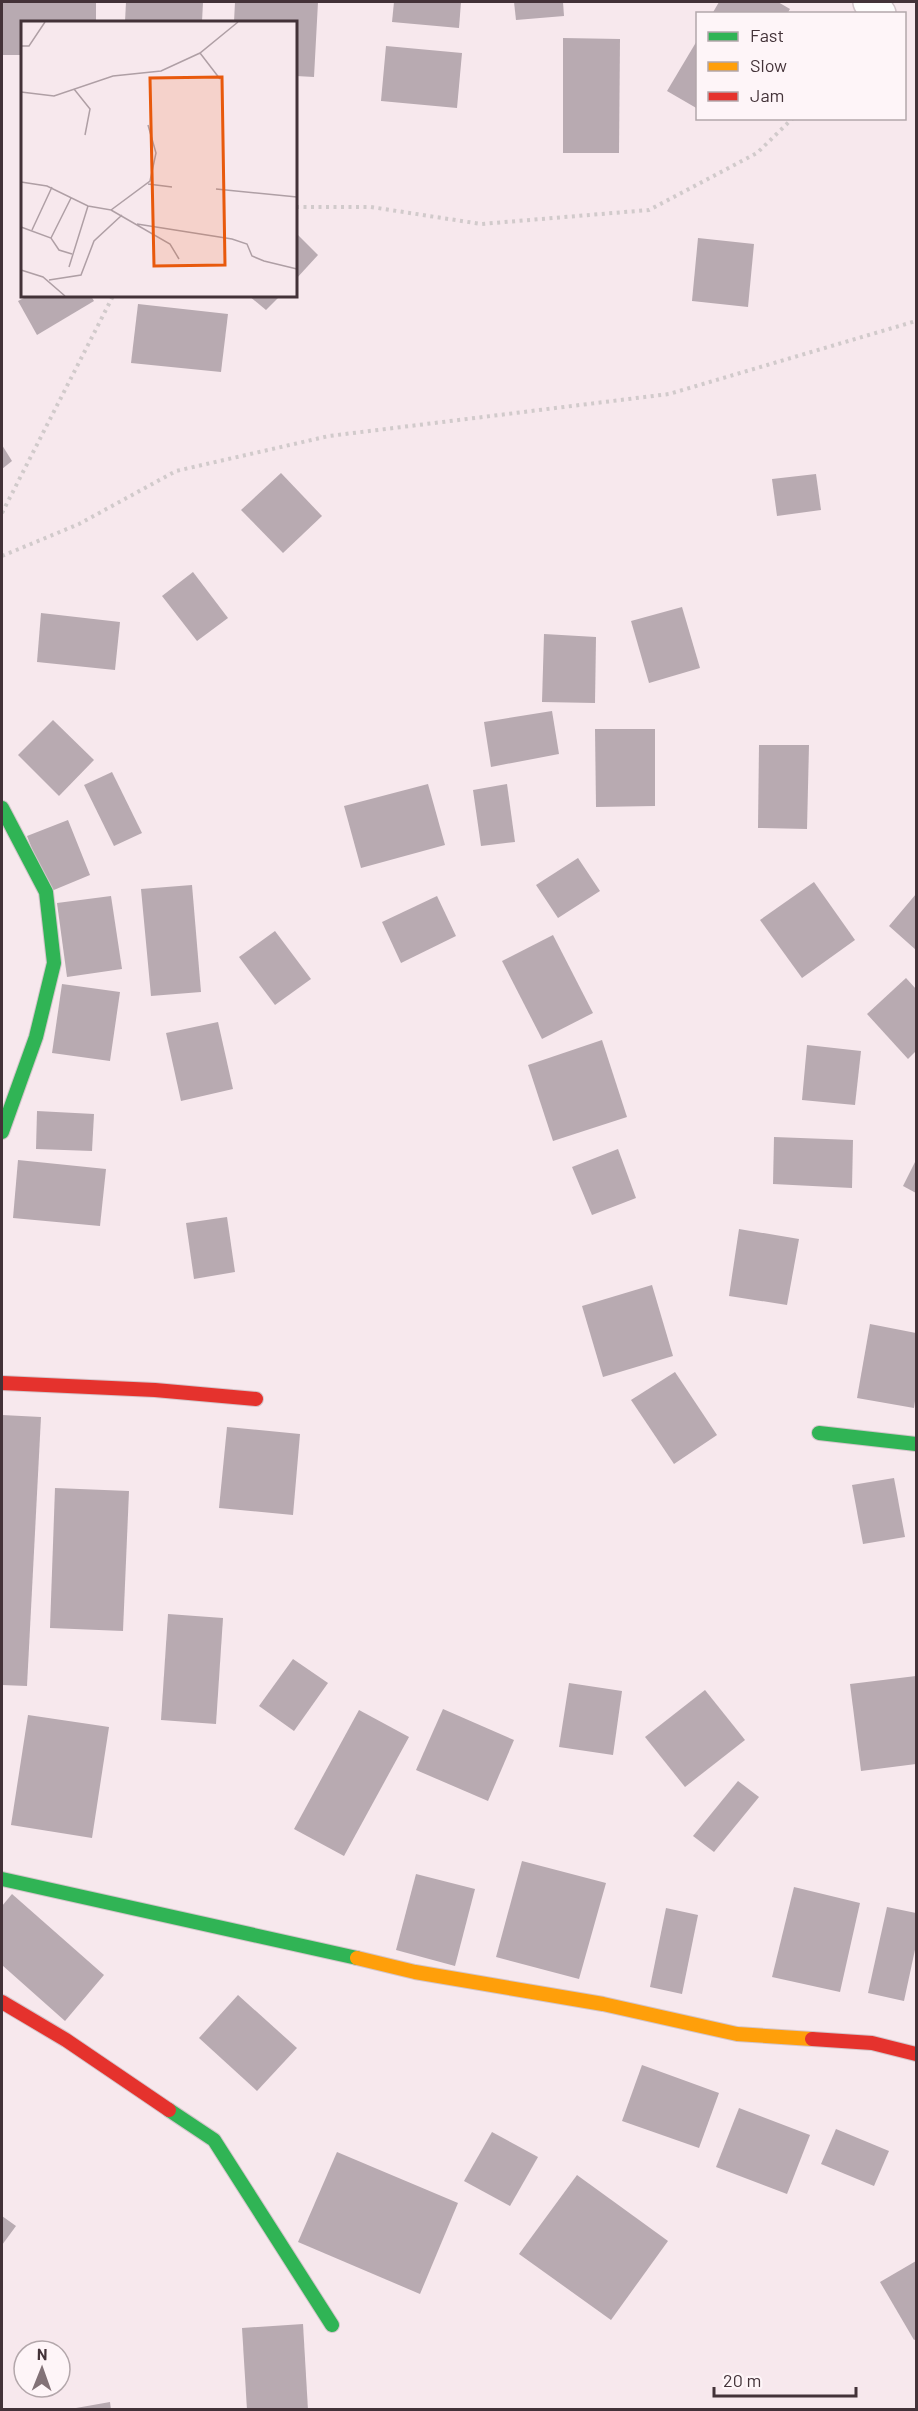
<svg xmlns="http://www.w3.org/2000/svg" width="918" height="2411" viewBox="0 0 918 2411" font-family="Barlow,sans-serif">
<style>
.building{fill:#b8aab1}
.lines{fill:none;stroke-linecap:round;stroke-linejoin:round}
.street-casing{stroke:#d3c5ca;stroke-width:36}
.fast-casing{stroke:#d3c5ca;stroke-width:16}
.slow-casing{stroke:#d3c5ca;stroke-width:16}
.jam-casing{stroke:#d3c5ca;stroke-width:16}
.path{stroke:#d1cacb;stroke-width:4;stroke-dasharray:3 4.5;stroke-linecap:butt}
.street{stroke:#fefcfc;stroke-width:33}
.fast{stroke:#30b455;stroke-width:14}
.slow{stroke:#ff9f0a;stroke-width:14}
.jam{stroke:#e5322d;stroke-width:14}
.inset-road{fill:none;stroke:#af9fa5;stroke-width:1.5}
.view{fill:#e8590c;fill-opacity:0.15;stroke:#e8590c;stroke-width:3}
.inset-edge{fill:none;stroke:#433238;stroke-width:3}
</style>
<rect width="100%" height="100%" fill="#f7e8ed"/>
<!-- building -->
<g class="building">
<path d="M 2,2 L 96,2 L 96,22 L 22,22 L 22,55 L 2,55 Z"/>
<path d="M 126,2 L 203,2 L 202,22 L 125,22 Z"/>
<path d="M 235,2 L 318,2 L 314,77 L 296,76 L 296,22 L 234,22 Z"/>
<path d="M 394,2 L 461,2 L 459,28 L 392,22 Z"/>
<path d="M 514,2 L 563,2 L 564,16 L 516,20 Z"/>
<path d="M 719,2 L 778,2 L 790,9 L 787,14 L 712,14 Z"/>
<path d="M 563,38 L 620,39 L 619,153 L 563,153 Z"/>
<path d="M 698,39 L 698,109 L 667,91 Z"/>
<path d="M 386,46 L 462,53 L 457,108 L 381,101 Z"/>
<path d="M 296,233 L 318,255 L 296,279 Z"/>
<path d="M 698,238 L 754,244 L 748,307 L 692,301 Z"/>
<path d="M 28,296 L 91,296 L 94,301 L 37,335 L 18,301 Z"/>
<path d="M 249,296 L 280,296 L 266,310 Z"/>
<path d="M 138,304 L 228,314 L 221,372 L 131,363 Z"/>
<path d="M 2,445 L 12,461 L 2,469 Z"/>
<path d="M 281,473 L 322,516 L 283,553 L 241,510 Z"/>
<path d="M 816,474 L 821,510 L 777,516 L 772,479 Z"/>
<path d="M 193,572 L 228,618 L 197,641 L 162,596 Z"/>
<path d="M 682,607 L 700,668 L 649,683 L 631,621 Z"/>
<path d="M 41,613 L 120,622 L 115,670 L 37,662 Z"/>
<path d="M 544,634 L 596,637 L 595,703 L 542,702 Z"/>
<path d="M 552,711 L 559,754 L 491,767 L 484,722 Z"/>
<path d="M 53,720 L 94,760 L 59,796 L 18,755 Z"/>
<path d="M 595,729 L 655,729 L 655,806 L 596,807 Z"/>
<path d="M 759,745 L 809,745 L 807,829 L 758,828 Z"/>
<path d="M 112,772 L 142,833 L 114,846 L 84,785 Z"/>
<path d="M 428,784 L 445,845 L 361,868 L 344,806 Z"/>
<path d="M 507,784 L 515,842 L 481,846 L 473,790 Z"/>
<path d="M 68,820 L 90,875 L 49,892 L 27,836 Z"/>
<path d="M 578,858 L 600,891 L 558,918 L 536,885 Z"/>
<path d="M 814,882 L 855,940 L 802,978 L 760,920 Z"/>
<path d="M 192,885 L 201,992 L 151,996 L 141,889 Z"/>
<path d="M 916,894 L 916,950 L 889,926 Z"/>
<path d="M 111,896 L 122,969 L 67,977 L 57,903 Z"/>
<path d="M 437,896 L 456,936 L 401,963 L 382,922 Z"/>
<path d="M 275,931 L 311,979 L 275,1005 L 239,957 Z"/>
<path d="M 553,935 L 593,1013 L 542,1039 L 502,961 Z"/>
<path d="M 906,978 L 916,989 L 916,1051 L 908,1059 L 867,1014 Z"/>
<path d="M 62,984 L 120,992 L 110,1061 L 52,1053 Z"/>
<path d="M 218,1022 L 233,1089 L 181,1101 L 166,1033 Z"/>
<path d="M 602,1040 L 627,1117 L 553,1141 L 528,1065 Z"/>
<path d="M 807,1045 L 861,1051 L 855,1105 L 802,1100 Z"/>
<path d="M 37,1111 L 94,1114 L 92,1151 L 36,1149 Z"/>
<path d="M 774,1137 L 853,1140 L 852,1188 L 773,1184 Z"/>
<path d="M 618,1149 L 636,1198 L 592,1215 L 572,1167 Z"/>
<path d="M 18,1160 L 106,1169 L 100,1226 L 13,1218 Z"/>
<path d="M 916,1160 L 916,1193 L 903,1186 Z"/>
<path d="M 227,1217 L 235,1272 L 194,1279 L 186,1223 Z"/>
<path d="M 739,1229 L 799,1239 L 787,1305 L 729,1296 Z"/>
<path d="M 652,1285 L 673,1356 L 603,1377 L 582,1306 Z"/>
<path d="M 870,1324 L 916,1333 L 916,1394 L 914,1408 L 857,1398 Z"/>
<path d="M 675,1372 L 717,1435 L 674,1464 L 631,1400 Z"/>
<path d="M 2,1415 L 41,1417 L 27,1686 L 2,1685 Z"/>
<path d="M 227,1427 L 300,1434 L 293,1515 L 219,1508 Z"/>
<path d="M 894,1478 L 905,1537 L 863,1544 L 852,1485 Z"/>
<path d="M 55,1488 L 129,1491 L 123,1631 L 50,1628 Z"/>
<path d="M 168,1614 L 223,1618 L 216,1724 L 161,1720 Z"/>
<path d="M 293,1659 L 328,1683 L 294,1731 L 259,1706 Z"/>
<path d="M 916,1676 L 916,1764 L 861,1771 L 850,1684 Z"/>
<path d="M 569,1683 L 622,1691 L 613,1755 L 559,1747 Z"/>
<path d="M 705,1690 L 745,1740 L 685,1787 L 645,1737 Z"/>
<path d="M 443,1709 L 514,1740 L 488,1801 L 416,1770 Z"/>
<path d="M 359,1710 L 409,1737 L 344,1856 L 294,1829 Z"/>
<path d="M 28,1715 L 109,1727 L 92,1838 L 11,1825 Z"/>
<path d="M 738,1781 L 759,1797 L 714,1852 L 693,1836 Z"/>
<path d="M 522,1861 L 606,1883 L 579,1979 L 496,1957 Z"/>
<path d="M 416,1874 L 475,1889 L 455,1966 L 396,1950 Z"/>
<path d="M 794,1887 L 860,1903 L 840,1992 L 772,1977 Z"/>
<path d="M 12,1894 L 104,1975 L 65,2021 L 2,1965 L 2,1906 Z"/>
<path d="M 887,1907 L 916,1913 L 916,1945 L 904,2001 L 868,1993 Z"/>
<path d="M 666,1908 L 698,1915 L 682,1994 L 650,1987 Z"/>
<path d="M 238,1995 L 297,2048 L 257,2091 L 199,2038 Z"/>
<path d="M 642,2065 L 719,2093 L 699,2148 L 622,2121 Z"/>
<path d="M 739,2108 L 810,2135 L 787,2194 L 716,2167 Z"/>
<path d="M 836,2129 L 889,2151 L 874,2186 L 821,2164 Z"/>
<path d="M 492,2132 L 538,2157 L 510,2206 L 464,2181 Z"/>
<path d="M 337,2152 L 458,2203 L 420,2294 L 298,2242 Z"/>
<path d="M 577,2175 L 668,2241 L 611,2320 L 519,2254 Z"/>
<path d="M 2,2216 L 16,2226 L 2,2245 Z"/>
<path d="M 916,2261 L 916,2339 L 914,2340 L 880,2282 Z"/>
<path d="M 303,2324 L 308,2410 L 247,2410 L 242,2328 Z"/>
<path d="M 110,2402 L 111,2410 L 76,2410 L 76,2408 Z"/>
</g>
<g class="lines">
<defs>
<path id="street" d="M 870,2 L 879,14"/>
<g id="fast">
<path d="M 2,808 L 46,892 L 54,963 L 36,1037 L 2,1132"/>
<path d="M 819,1433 L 916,1444"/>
<path d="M 2,1879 L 357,1958"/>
<path d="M 169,2110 L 214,2140 L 332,2325"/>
</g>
<path id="slow" d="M 357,1958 L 415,1972 L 603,2004 L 737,2034 L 812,2039"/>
<g id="jam">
<path d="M 2,1383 L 155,1390 L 256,1399"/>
<path d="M 2,2002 L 66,2040 L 169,2110"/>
<path d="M 812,2039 L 872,2043 L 916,2054"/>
</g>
</defs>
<!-- street casing -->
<use href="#street" class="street-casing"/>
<!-- fast casing -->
<use href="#fast" class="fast-casing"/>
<!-- slow casing -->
<use href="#slow" class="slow-casing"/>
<!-- jam casing -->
<use href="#jam" class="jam-casing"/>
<!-- path -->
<g class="path">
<path d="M 296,207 L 371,207 L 481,224 L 649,210 L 757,153 L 793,118"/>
<path d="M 2,513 L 113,296"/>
<path d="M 2,556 L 79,524 L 176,471 L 329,436 L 669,394 L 916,321"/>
</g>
<!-- street -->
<use href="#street" class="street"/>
<!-- fast -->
<use href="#fast" class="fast"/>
<!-- slow -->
<use href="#slow" class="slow"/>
<!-- jam -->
<use href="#jam" class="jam"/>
</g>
<!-- overview -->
<g transform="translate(21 21)">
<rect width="276" height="276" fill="#f7e8ed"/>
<path class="inset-road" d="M 0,25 L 8,25 L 24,1M 179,32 L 199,58M 53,68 L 69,88 L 64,114M 0,71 L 33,75 L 92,55 L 140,50 L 179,32 L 217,1M 0,161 L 26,165 L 67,185 L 90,189 L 129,160 L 135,132 L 127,104M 127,163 L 151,166M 195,168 L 276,176M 90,189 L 149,223 L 158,238M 116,203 L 211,218 L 226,223 L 231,235 L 243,240 L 276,248M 0,206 L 30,217 L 38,229 L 51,233M 11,209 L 31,166M 30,217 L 50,177M 48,246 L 67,185M 0,249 L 22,256 L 44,275M 28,259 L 60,254 L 73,220 L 101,194"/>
<path class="view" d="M 201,56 L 204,244 L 133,245 L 129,57 Z"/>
<rect width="276" height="276" class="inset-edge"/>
</g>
<!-- border -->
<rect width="918" height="2411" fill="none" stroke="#433238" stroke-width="6"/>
<!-- legend -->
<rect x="696" y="12" width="210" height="108" fill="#fef5f8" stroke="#b3a7ab" stroke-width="1.5"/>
<rect x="708" y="32" width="30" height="9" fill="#30b455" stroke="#b3a7ab" stroke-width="1.5"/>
<text x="750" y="42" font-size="18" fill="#433238">Fast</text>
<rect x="708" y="62" width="30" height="9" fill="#ff9f0a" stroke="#b3a7ab" stroke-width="1.5"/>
<text x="750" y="72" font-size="18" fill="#433238">Slow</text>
<rect x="708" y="92" width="30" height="9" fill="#e5322d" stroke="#b3a7ab" stroke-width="1.5"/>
<text x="750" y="102" font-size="18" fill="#433238">Jam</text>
<!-- north arrow -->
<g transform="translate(42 2369) rotate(1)"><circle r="28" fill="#fef5f8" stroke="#b3a7ab" stroke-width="1.5"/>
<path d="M0-4.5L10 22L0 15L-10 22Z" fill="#827277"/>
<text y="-9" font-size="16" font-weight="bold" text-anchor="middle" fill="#433238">N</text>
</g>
<!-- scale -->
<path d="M714 2387v9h142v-9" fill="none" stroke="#433238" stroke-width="3"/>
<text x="723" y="2387" font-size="18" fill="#433238" stroke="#fef5f8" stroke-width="4.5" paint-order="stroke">20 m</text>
</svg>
